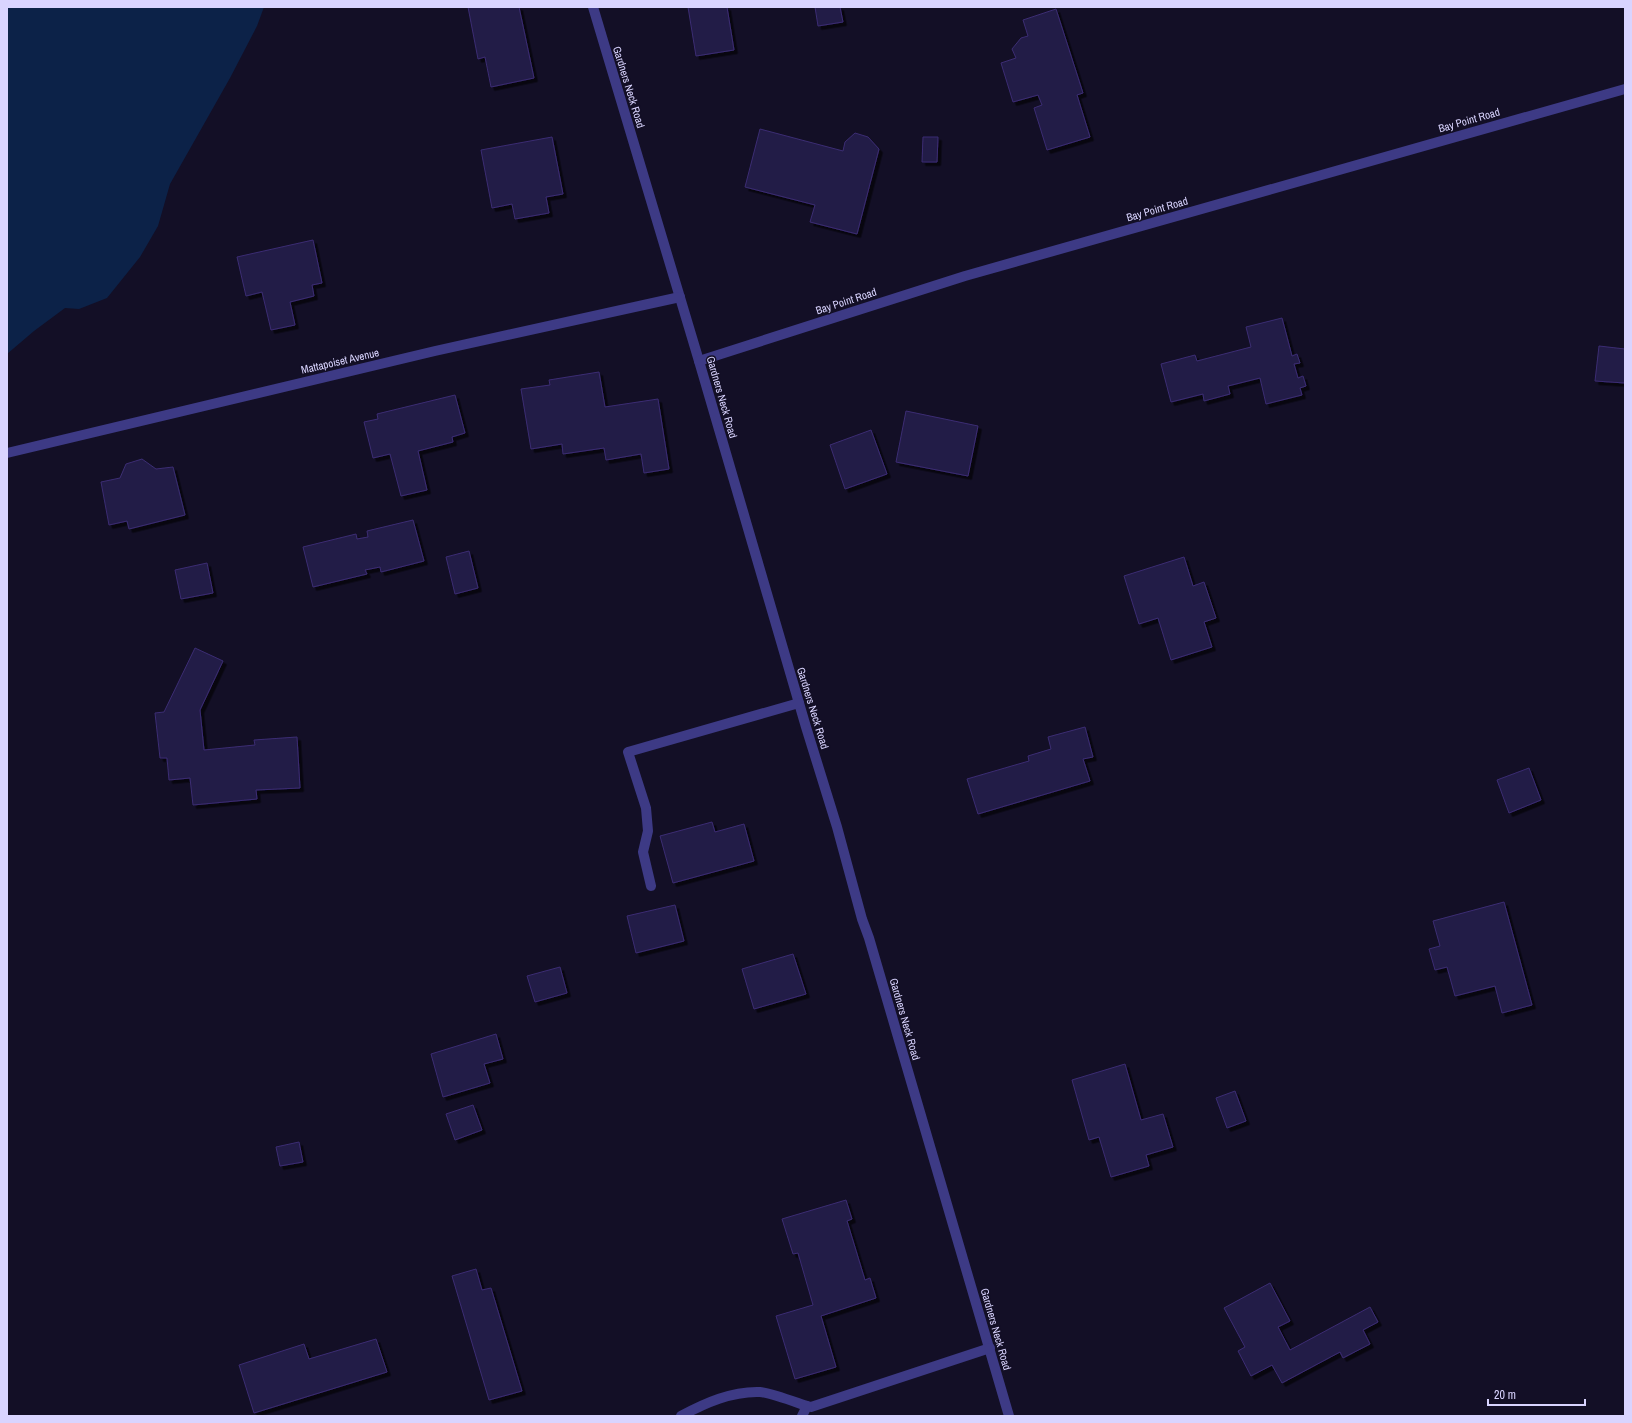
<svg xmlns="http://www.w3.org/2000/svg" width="1632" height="1423" viewBox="0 0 1632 1423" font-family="'Archivo Narrow',sans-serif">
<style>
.water{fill:#0c2248}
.building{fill:#241b47;stroke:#3b2d73;filter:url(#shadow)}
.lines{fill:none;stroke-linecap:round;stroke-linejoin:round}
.minor{stroke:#3d3a85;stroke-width:10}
.labels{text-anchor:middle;stroke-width:3;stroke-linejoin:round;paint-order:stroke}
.street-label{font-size:11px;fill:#d9d4ff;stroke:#130f26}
</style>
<defs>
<filter id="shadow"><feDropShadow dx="3.5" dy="3.5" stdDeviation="0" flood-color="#0009"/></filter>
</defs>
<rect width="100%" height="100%" fill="#130f26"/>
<!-- water -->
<path class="water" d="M 7,7 L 264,7 L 257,26 L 230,78 L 170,184 L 158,226 L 140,257 L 107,298 L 79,309 L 65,308 L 34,331 L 7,354 Z"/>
<!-- building -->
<g class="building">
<path d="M 468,7 L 519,7 L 534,78 L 491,87 L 485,57 L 478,59 Z"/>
<path d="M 688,7 L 727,7 L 734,50 L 696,56 Z"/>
<path d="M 815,7 L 840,7 L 843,22 L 818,26 Z"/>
<path d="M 1056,9 L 1083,93 L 1077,95 L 1090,137 L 1047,150 L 1034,108 L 1042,105 L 1038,95 L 1013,102 L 1001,63 L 1016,58 L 1012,49 L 1021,38 L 1028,36 L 1023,20 Z"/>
<path d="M 760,129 L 843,151 L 845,142 L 855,133 L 868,137 L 879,149 L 857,234 L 810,222 L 815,205 L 745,187 Z"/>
<path d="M 552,137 L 563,194 L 546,197 L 549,213 L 515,219 L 512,204 L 492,208 L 481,150 Z"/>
<path d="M 923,137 L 938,137 L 937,162 L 922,162 Z"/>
<path d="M 313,240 L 322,283 L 312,285 L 314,296 L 290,302 L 295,325 L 271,330 L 262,292 L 246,296 L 237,257 Z"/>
<path d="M 1282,318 L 1292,356 L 1297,354 L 1300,363 L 1294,364 L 1298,378 L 1303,376 L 1306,386 L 1300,388 L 1302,395 L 1266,404 L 1260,378 L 1228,386 L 1230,394 L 1204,401 L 1203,394 L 1171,402 L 1161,364 L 1195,355 L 1197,361 L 1251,347 L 1246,327 Z"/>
<path d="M 1599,346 L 1625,349 L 1625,383 L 1595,381 Z"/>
<path d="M 599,372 L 605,407 L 658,399 L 669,469 L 644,473 L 641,454 L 606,460 L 604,448 L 563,454 L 562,444 L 531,449 L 521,389 L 550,385 L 549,380 Z"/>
<path d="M 455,395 L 465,433 L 452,437 L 453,442 L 418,451 L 427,490 L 401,496 L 390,454 L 373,458 L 364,422 L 378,419 L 377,414 Z"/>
<path d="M 906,411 L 978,426 L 968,476 L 896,462 Z"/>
<path d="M 871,430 L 887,474 L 845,489 L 830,445 Z"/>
<path d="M 142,459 L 156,469 L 173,467 L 185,515 L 129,529 L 127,521 L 109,525 L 101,482 L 120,478 L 126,464 Z"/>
<path d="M 413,520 L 424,561 L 381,572 L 380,567 L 365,570 L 367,574 L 313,587 L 303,547 L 356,534 L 357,539 L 368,537 L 367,531 Z"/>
<path d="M 469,551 L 478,588 L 455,594 L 446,557 Z"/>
<path d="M 1184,557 L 1193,586 L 1204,582 L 1216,618 L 1204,622 L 1212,647 L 1171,660 L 1158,618 L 1139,624 L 1124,576 Z"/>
<path d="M 207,563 L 213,593 L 181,599 L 175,570 Z"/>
<path d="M 195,648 L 223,661 L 200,710 L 204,750 L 255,745 L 254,740 L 297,737 L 300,788 L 256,790 L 257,799 L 193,805 L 190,778 L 169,780 L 167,758 L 160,758 L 155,713 L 164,712 Z"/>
<path d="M 1085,727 L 1093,757 L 1083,759 L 1090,781 L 978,814 L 967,779 L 1029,761 L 1028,756 L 1051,749 L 1048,737 Z"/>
<path d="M 1529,768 L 1541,800 L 1509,813 L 1497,780 Z"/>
<path d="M 712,822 L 715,832 L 744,824 L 754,861 L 673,883 L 660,836 Z"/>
<path d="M 1504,902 L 1532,1005 L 1502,1013 L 1495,986 L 1455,996 L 1447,967 L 1435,970 L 1429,949 L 1440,946 L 1433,921 Z"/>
<path d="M 675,905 L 684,941 L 636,953 L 627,916 Z"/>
<path d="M 793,954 L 806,994 L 754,1009 L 742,969 Z"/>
<path d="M 560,967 L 567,993 L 535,1002 L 527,976 Z"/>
<path d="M 496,1034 L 503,1059 L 484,1064 L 490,1083 L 443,1097 L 431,1054 Z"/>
<path d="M 1125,1064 L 1141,1120 L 1163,1114 L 1173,1147 L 1146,1155 L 1149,1166 L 1111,1177 L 1099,1137 L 1089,1140 L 1072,1080 Z"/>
<path d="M 1235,1091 L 1246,1121 L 1227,1128 L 1216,1098 Z"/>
<path d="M 473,1105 L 482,1130 L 455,1140 L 446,1114 Z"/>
<path d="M 299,1142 L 303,1162 L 280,1166 L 276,1147 Z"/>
<path d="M 846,1200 L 852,1219 L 847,1221 L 865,1280 L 870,1278 L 876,1298 L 821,1316 L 836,1367 L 795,1379 L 776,1316 L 813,1305 L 798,1253 L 793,1254 L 782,1219 Z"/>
<path d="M 476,1269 L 482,1290 L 491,1288 L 522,1391 L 489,1400 L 452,1276 Z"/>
<path d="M 1270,1283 L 1290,1321 L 1278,1327 L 1290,1350 L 1370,1307 L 1378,1322 L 1363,1330 L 1370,1344 L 1343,1358 L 1340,1352 L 1282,1383 L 1272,1365 L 1251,1376 L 1238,1351 L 1245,1347 L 1224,1308 Z"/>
<path d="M 376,1339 L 387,1372 L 254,1413 L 239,1365 L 304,1344 L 309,1359 Z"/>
</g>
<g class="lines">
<!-- minor -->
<g class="minor">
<path d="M 593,7 L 699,361 L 806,727 L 837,827 L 862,919 L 869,938 L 1009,1416"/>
<path d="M 699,361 L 965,276 L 1625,89"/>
<path d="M 7,453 L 435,351 L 680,297"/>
<path d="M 651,886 L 643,852 L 648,831 L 646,808 L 628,752 L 799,703"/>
<path d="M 807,1406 L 811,1407 L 990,1348"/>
<path d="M 681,1416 C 705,1403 732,1391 760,1392 C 771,1393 795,1402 807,1406 L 802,1416"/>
</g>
</g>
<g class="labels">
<!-- street labels -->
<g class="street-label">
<text transform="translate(629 87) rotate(73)" y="4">Gardners Neck Road</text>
<text transform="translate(1469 120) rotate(-16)" y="4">Bay Point Road</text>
<text transform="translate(1157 209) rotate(-16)" y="4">Bay Point Road</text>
<text transform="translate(846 301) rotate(-18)" y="4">Bay Point Road</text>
<text transform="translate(340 361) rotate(-13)" y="4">Mattapoiset Avenue</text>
<text transform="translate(722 397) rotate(74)" y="4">Gardners Neck Road</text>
<text transform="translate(813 708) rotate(73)" y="4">Gardners Neck Road</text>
<text transform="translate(905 1019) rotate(74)" y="4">Gardners Neck Road</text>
<text transform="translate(996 1329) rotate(74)" y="4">Gardners Neck Road</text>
</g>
</g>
<!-- border -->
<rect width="1632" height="1423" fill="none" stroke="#d9d4ff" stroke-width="16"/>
<!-- scale -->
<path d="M1488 1399v6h97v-6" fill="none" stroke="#d9d4ff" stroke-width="2"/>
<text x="1494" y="1399" font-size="12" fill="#d9d4ff" stroke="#130f26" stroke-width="3" paint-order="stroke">20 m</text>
</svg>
